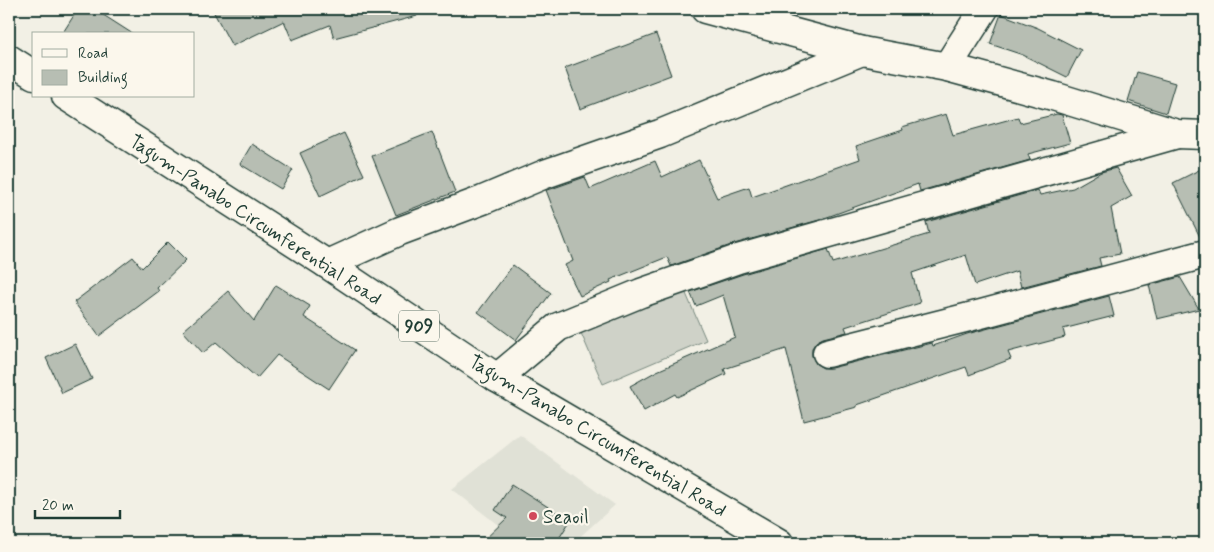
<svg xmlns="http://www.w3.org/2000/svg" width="1214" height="552" viewBox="0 0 1214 552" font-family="Mynerve,sans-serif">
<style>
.built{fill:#e0e1d6}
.pitch{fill:#cfd2c8;stroke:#77887e}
.building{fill:#b7beb3;stroke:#1f3d34}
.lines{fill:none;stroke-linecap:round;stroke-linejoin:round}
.street-casing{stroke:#1f3d34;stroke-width:31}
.primary-casing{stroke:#1f3d34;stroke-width:31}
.street{stroke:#fbf7ec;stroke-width:28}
.primary{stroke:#fbf7ec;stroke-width:28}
.poi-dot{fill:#d1495b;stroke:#fbf7ec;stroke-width:2}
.labels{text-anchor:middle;stroke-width:4.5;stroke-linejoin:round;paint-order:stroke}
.shield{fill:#fbf7ec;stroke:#61756b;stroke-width:1}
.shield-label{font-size:18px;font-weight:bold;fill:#1f3d34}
.street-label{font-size:19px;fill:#1f3d34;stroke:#fbf7ec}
.poi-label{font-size:19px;fill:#1f3d34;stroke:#fbf7ec;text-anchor:start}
</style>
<rect width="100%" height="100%" fill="#f2f0e5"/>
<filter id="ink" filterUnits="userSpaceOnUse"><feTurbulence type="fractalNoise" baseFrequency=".02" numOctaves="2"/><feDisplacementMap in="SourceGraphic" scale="10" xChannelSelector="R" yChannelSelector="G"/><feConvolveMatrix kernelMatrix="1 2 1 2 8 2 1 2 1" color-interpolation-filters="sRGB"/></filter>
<g filter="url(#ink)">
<!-- built -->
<path class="built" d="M 520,435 L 615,505 L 573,543 L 521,543 L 452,489 Z"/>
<!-- pitch -->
<path class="pitch" d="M 684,289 L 706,340 L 603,384 L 581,333 Z"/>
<!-- building -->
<g class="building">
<path d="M 78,9 L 94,9 L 133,34 L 62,34 Z"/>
<path d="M 212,9 L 416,9 L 417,16 L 334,38 L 330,25 L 292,40 L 284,21 L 232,46 Z"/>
<path d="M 1001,14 L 1038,28 L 1081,50 L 1067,77 L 1023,55 L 990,44 Z"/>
<path d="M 656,34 L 671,75 L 580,109 L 565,68 Z"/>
<path d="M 1137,72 L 1175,83 L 1166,113 L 1128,101 Z"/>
<path d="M 946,114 L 953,135 L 1018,117 L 1020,123 L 1057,114 L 1062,115 L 1070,143 L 1028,154 L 1030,160 L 920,191 L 918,184 L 819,220 L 734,244 L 671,266 L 667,257 L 610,280 L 611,282 L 580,296 L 565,265 L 573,261 L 546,190 L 551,189 L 585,177 L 590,189 L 655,161 L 662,177 L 699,160 L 717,198 L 749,187 L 752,197 L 860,159 L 856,146 L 903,130 L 902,127 Z"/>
<path d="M 432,132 L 455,192 L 396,215 L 372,156 Z"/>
<path d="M 344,133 L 364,175 L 320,196 L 300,153 Z"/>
<path d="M 252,144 L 293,170 L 281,189 L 240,164 Z"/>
<path d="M 1205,167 L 1205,239 L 1201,239 L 1173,183 Z"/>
<path d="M 1116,168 L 1132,196 L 1111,208 L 1120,254 L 1099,258 L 1101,266 L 1021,287 L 1017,271 L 975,285 L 966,255 L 912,273 L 920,303 L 845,327 L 847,332 L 823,338 L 816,342 L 812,348 L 812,356 L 816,364 L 823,368 L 831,368 L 932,343 L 933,346 L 967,334 L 1109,296 L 1114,316 L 1063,329 L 1065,337 L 1008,352 L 1011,359 L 969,375 L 966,367 L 857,405 L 857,407 L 804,421 L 786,349 L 724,369 L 726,374 L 677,397 L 675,394 L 644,411 L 630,386 L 657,371 L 735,337 L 723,295 L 696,306 L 690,292 L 743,274 L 828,249 L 833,263 L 929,234 L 926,222 L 1038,190 L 1040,195 L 1073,188 L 1101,172 Z"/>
<path d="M 168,242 L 186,260 L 157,288 L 159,291 L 99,336 L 74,302 L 133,257 L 142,268 Z"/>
<path d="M 513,265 L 551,293 L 516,340 L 478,312 Z"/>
<path d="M 1180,277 L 1199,309 L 1157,319 L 1149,285 Z"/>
<path d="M 276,285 L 310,306 L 304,317 L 355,350 L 329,389 L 277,355 L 257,378 L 216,342 L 203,353 L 183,331 L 228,291 L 254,321 Z"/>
<path d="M 75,344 L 92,379 L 62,393 L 46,358 Z"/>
<path d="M 512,484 L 570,521 L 556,543 L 481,543 L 507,518 L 495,510 Z"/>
</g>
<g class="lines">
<defs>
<g id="street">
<path d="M 705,9 L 862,51 L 947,67 L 1053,96 L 1177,134 L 1205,135"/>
<path d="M 947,67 L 984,9"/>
<path d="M 327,264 L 400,231 L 483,200 L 545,174 L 660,134 L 862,51"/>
<path d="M 827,353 L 981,314 L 1205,254"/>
<path d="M 497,378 L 558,327 L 641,293 L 738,259 L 1177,134"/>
</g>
<g id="primary">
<path d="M 9,59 L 34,75"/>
<path d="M 66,96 L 327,264 L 497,378 L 779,543"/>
</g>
</defs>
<!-- street casing -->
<use href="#street" class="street-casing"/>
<!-- primary casing -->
<use href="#primary" class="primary-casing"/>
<!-- street -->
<use href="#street" class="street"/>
<!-- primary -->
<use href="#primary" class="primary"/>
</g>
</g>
<!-- markers -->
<circle class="poi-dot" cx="533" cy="516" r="5"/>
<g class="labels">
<!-- shield labels -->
<rect class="shield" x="399" y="310.5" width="40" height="31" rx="4"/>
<g class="shield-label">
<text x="419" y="332">909</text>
</g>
<!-- street labels -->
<g class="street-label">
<text transform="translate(256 219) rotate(33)" y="7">Tagum-Panabo Circumferential Road</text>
<text transform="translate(598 435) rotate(31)" y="7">Tagum-Panabo Circumferential Road</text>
</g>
<!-- poi labels -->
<g class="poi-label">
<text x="543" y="523">Seaoil</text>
</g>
</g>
<!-- margin -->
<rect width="1214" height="552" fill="none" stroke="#fbf7ec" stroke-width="30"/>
<rect x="15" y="15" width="1184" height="522" fill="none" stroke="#1f3d34" stroke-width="2" filter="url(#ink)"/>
<!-- legend -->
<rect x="32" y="32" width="162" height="65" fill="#fbf7ec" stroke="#a3ada2"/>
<rect x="42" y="49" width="25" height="8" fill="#fbf7ec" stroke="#a3ada2"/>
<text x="78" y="58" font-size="15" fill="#1f3d34">Road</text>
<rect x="42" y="70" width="25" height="15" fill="#b7beb3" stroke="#a3ada2"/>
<text x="78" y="82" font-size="15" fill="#1f3d34">Building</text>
<!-- scale -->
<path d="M35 510v8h85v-8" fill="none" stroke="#1f3d34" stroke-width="2.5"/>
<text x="42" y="510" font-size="15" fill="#1f3d34" stroke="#fbf7ec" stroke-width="4" paint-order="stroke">20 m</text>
</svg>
